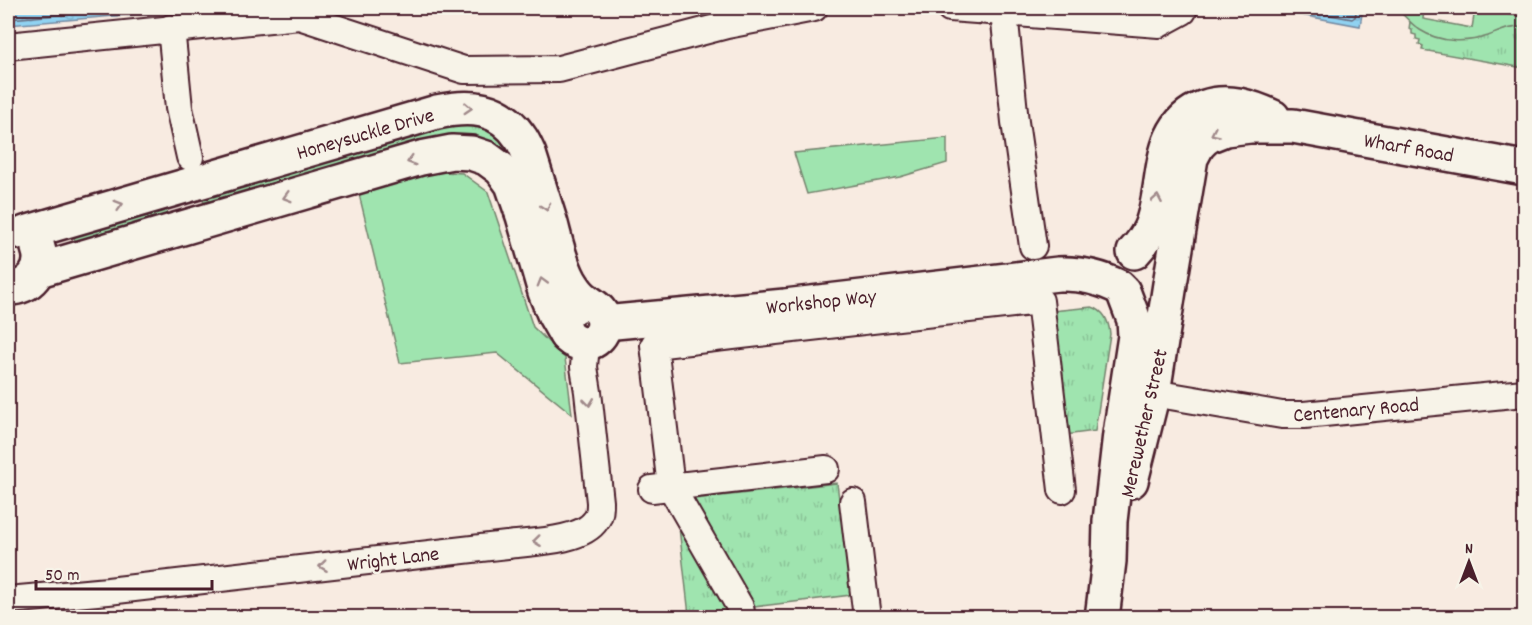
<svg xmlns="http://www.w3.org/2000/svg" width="1532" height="625" viewBox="0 0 1532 625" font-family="Dekko,sans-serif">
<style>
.grass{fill:url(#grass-tufts);stroke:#74826d;stroke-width:1.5}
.green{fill:#9fe4af;stroke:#74826d;stroke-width:1.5}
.water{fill:url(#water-ripples);stroke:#748aa2;stroke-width:1.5}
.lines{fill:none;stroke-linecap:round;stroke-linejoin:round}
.shore{stroke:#66677a;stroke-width:1.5}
.minor-casing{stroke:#4a1f2b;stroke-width:30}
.major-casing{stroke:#4a1f2b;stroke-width:38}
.minor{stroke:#f7f3e8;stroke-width:26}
.major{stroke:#f7f3e8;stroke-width:33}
.oneway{stroke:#a0898a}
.labels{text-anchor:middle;stroke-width:5;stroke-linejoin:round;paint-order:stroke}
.street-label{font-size:21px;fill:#4a1f2b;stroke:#f7f3e8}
</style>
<defs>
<pattern id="grass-tufts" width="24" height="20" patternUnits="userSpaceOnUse" patternTransform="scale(1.5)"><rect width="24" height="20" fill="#9fe4af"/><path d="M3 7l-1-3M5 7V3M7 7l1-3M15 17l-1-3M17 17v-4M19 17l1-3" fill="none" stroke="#8ac397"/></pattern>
<pattern id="water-ripples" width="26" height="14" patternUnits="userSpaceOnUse" patternTransform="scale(1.5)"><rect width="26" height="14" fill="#90d2f1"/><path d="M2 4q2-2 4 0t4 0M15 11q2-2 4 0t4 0" fill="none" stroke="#7eb4cf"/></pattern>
</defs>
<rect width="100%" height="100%" fill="#f8ebe1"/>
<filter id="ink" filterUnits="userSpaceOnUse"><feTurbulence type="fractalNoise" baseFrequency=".0167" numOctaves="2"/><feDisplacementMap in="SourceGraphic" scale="12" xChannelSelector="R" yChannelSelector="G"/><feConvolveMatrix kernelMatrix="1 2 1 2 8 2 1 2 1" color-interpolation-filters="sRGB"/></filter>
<g filter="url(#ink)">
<!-- grass -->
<g class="grass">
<path d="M 1410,22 C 1432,40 1462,45 1489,35 C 1501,31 1511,26 1524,27 L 1524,68 L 1422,50 L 1423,46 L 1419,44 L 1420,40 L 1416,39 L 1416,35 L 1412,34 L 1412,30 L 1409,29 Z"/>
<path d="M 443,115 L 486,118 L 526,171 L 501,146 L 489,141 L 476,138 L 207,212 L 199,188 Z"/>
<path d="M 163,198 L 170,223 L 78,250 L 70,225 Z"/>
<path d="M 1092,307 C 1105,311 1109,322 1110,334 L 1095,431 L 1065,435 L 1052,311 Z"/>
<path d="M 837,483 L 851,595 L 689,615 L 676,501 Z"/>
</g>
<!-- green -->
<g class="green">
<path d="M 1396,8 L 1424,8 L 1423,19 L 1472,28 L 1475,9 L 1524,17 L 1524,27 C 1511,26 1501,31 1488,36 C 1467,43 1440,43 1420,30 C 1411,24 1404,15 1396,8 Z"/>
<path d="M 947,138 L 947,163 L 900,177 L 807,194 L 794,153 Z"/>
<path d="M 425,171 L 462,173 L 488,192 L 533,327 L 565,358 L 572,414 L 497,353 L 400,363 L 359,194 Z"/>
</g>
<!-- water -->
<g class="water">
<path d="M 8,8 L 210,8 L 8,25 Z"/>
<path d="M 1275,8 L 1363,8 L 1360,26 L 1274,10 Z"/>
</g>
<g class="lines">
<!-- shore -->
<g class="shore">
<path d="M 1292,8 L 1352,19 L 1355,17 L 1357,8"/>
<path d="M 8,19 L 145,8"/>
</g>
<defs>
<g id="minor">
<path d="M 950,8 L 1159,24 L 1183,11 L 1184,8"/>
<path d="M 1004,12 L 1015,122 L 1033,246"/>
<path d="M 171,28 L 179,108 L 190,157"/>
<path d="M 8,46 L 299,16 L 464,70 L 559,69 L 727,25 L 814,8"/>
<path d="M 1153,393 L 1282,415 L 1304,415 L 1524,393"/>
<path d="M 652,489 L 826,469"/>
<path d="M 853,502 L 867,618"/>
<path d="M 8,600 L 108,591 L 507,545 C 530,542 582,542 596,520 C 600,515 600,508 600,502 L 588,392 L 584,367 L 586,344"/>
<path d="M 742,618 L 740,607 L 671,487 L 654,345 L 1040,301 L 1062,490"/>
</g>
<g id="major">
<path d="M 25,233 L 437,112 C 470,105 499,106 520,137 C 524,142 526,148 529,154 C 536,177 544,201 551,224 C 556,243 560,263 570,281 C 573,286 576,291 581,296 C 590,305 603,308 604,322 C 605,337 589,348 576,342 C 551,332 566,297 592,305"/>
<path d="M 1134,252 C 1141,245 1146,237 1150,229 C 1168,189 1153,125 1205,107 C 1228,99 1251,107 1273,117"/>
<path d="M 39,270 L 421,158 L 452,152 L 471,153 L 486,158 L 501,169 L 512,184 L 523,216 L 545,292 L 554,314 L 566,335"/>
<path d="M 1171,278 L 1191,158 L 1198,145 L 1204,139 L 1210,135 L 1225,129 L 1250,126 L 1293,126 L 1524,168"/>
<path d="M 8,288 C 29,289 46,270 38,248"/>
<path d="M 604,323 L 785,306 L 1058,274 C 1081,273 1099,277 1119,287"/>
<path d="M 1131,481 L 1153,393 L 1170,284"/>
<path d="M 1102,618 L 1109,561 L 1110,521 L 1120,434 L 1135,336 L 1134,320 L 1123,291"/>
</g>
</defs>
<!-- minor casing -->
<use href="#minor" class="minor-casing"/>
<!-- major casing -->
<use href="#major" class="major-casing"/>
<!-- minor -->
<use href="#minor" class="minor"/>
<!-- major -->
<use href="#major" class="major"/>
</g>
<!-- one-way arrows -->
<defs><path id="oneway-chevron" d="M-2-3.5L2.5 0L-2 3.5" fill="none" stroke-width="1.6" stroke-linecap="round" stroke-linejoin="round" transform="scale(1.5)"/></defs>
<g class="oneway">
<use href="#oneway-chevron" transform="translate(468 108) rotate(3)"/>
<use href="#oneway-chevron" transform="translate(1215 133) rotate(155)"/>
<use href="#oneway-chevron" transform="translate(411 161) rotate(163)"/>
<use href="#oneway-chevron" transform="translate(287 197) rotate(164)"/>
<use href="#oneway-chevron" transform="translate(1157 199) rotate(-80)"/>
<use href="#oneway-chevron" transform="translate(119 205) rotate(-16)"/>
<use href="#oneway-chevron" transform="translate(546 207) rotate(72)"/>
<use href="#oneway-chevron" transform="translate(542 282) rotate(-106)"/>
<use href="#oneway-chevron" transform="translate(589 402) rotate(83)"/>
<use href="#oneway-chevron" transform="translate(537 541) rotate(173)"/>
<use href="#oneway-chevron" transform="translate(323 566) rotate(173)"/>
</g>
</g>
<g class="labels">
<!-- street labels -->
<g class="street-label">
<text transform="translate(365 133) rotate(-16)" y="7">Honeysuckle Drive</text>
<text transform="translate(1409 147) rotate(10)" y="7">Wharf Road</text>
<text transform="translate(821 301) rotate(-6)" y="7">Workshop Way</text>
<text transform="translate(1356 409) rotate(-5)" y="7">Centenary Road</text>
<text transform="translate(1143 423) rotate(-77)" y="7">Merewether Street</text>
<text transform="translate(393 558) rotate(-7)" y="7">Wright Lane</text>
</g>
</g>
<!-- margin -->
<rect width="1532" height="625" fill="none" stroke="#f7f3e8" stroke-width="30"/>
<rect x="15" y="15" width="1502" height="595" fill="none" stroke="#4a1f2b" stroke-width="2" filter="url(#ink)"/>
<!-- north arrow -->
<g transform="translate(1469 562)" stroke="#f7f3e8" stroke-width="4.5" paint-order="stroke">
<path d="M0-4.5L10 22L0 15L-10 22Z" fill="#4a1f2b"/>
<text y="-9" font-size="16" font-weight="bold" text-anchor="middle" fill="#4a1f2b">N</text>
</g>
<!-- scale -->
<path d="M36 580v9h176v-9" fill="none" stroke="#4a1f2b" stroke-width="3"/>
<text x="45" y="580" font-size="18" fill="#4a1f2b" stroke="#f7f3e8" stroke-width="4.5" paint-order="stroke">50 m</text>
</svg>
